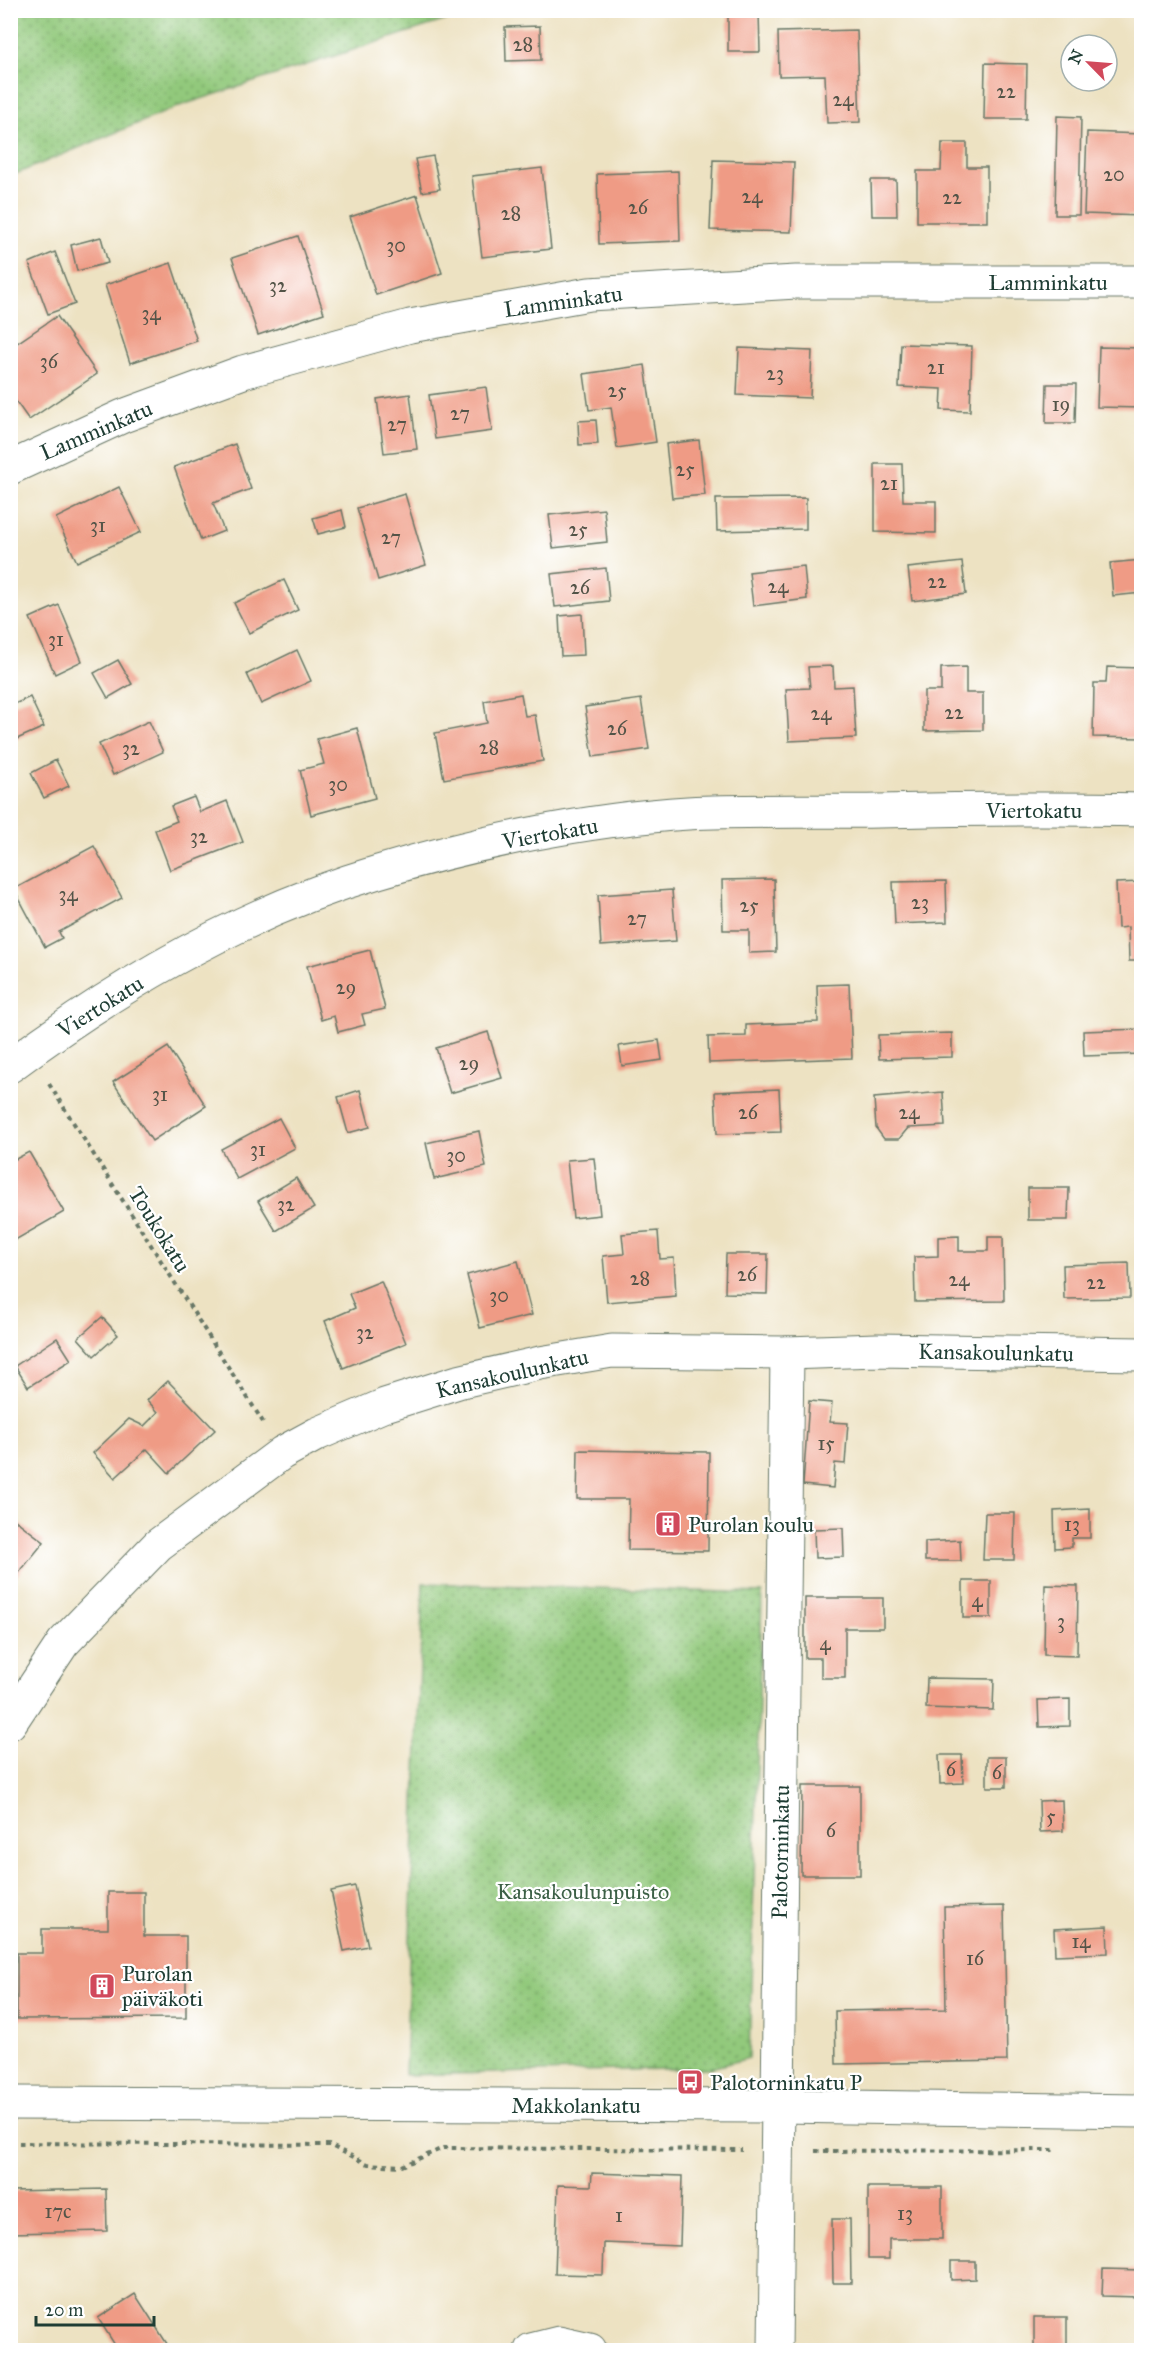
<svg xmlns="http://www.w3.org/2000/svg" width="1152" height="2361" viewBox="0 0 1152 2361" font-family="'IM FELL Great Primer',serif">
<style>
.park{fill:url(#park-dots);stroke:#588358;stroke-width:1.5}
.building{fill:#ef9b85}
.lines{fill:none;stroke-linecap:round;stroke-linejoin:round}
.minor-casing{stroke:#677766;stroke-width:35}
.path{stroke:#677766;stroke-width:4;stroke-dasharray:4.5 4.5;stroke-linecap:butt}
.minor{stroke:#fff;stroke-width:33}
.labels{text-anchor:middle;stroke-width:4.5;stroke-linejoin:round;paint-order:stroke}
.number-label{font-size:20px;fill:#535448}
.street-label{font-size:22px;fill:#1f3d34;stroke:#fff}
.poi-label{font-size:22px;fill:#1f3d34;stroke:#fff;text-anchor:start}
.park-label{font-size:22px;fill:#3c6046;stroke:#fff}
</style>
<defs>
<pattern id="park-dots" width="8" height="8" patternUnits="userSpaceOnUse" patternTransform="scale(1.5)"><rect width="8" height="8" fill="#92c97c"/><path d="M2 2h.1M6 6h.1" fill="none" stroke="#77a466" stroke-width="1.8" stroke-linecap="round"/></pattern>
</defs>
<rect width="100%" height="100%" fill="#fff"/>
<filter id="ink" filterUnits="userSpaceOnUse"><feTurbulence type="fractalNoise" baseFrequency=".0167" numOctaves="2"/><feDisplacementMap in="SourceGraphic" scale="12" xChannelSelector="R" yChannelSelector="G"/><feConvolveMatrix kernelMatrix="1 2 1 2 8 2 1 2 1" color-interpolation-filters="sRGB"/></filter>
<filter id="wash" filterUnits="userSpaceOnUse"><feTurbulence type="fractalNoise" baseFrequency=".008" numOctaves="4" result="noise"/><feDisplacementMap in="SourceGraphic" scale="24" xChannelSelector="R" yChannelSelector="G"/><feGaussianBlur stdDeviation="1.35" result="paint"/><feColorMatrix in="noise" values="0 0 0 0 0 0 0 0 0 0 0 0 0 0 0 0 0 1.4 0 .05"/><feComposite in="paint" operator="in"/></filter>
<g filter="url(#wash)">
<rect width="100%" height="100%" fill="#ede2c2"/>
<!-- park -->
<g class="park">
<path d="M 11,10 L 504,10 L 504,11 L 471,12 L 182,105 L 11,176 Z"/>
<path d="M 423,1583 L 762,1593 L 749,2058 L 711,2068 L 405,2075 Z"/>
</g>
<g id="blocks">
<!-- building -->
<g class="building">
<path d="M 759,11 L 760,52 L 728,52 L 728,12 Z"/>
<path d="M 540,26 L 541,60 L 506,61 L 505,27 Z"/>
<path d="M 857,30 L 860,122 L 827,123 L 825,75 L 779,76 L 778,32 Z"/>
<path d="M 985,63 L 1027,64 L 1026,119 L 984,119 Z"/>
<path d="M 1057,116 L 1081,117 L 1079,215 L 1055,215 Z"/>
<path d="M 1087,132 L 1142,134 L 1142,216 L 1084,214 Z"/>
<path d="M 942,143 L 967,143 L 967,167 L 987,167 L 987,222 L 917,222 L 917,171 L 941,171 Z"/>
<path d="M 433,156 L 440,189 L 422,192 L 415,159 Z"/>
<path d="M 713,160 L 794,162 L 791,232 L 710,230 Z"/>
<path d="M 542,168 L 551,249 L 482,257 L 472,176 Z"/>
<path d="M 678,171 L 680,241 L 599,244 L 597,174 Z"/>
<path d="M 871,180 L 896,180 L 897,216 L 872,216 Z"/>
<path d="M 417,195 L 442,273 L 376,295 L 350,217 Z"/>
<path d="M 298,236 L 324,313 L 258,335 L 232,258 Z"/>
<path d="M 101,237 L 108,263 L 77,271 L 71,245 Z"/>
<path d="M 55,252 L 75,304 L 48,314 L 29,263 Z"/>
<path d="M 171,263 L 197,341 L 130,363 L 105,285 Z"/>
<path d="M 57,316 L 97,374 L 29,420 L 10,393 L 10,348 Z"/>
<path d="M 901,344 L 972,346 L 970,411 L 941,410 L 942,389 L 899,387 Z"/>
<path d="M 1099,347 L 1142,348 L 1142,408 L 1097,407 Z"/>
<path d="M 739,348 L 812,351 L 810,398 L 737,395 Z"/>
<path d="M 645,365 L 656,442 L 617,448 L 611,407 L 589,410 L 584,374 Z"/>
<path d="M 1047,384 L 1076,384 L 1075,423 L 1046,423 Z"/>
<path d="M 486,387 L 492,431 L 435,439 L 429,395 Z"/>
<path d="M 410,394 L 417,449 L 384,453 L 377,399 Z"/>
<path d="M 596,420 L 598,444 L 579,445 L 578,421 Z"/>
<path d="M 699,440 L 705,495 L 672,498 L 666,444 Z"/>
<path d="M 235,444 L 251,489 L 213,503 L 224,531 L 201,540 L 174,467 Z"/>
<path d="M 875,464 L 902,464 L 903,501 L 936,501 L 936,533 L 875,532 Z"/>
<path d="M 119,487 L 141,532 L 77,562 L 56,518 Z"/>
<path d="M 405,494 L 426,565 L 378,580 L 357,508 Z"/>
<path d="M 806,498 L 806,529 L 717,531 L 716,499 Z"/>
<path d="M 604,509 L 607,542 L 553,548 L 549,515 Z"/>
<path d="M 342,510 L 346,527 L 318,534 L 313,518 Z"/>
<path d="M 1142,560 L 1142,593 L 1113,596 L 1110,563 Z"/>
<path d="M 962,562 L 966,594 L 912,601 L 908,568 Z"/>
<path d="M 804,566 L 807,599 L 753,606 L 749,572 Z"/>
<path d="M 606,568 L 609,601 L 555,607 L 551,574 Z"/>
<path d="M 284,580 L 298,610 L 249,633 L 234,603 Z"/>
<path d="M 59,605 L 82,661 L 55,674 L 30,618 Z"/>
<path d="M 582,614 L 584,655 L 561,656 L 559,616 Z"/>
<path d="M 297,650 L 311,681 L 261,704 L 247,674 Z"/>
<path d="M 118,660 L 132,684 L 108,698 L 94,673 Z"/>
<path d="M 833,666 L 834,687 L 853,686 L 856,738 L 789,741 L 786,689 L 810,688 L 808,667 Z"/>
<path d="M 966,667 L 966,693 L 983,693 L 983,730 L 924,731 L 924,691 L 941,691 L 941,668 Z"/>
<path d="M 1107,667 L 1142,668 L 1142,738 L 1093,737 L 1094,683 L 1106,683 Z"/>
<path d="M 521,694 L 525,716 L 535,715 L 543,761 L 444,779 L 435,733 L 487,723 L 484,701 Z"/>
<path d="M 30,697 L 44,727 L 10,742 L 10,706 Z"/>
<path d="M 641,699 L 649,749 L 593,757 L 585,707 Z"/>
<path d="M 149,721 L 163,752 L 113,775 L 99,744 Z"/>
<path d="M 357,728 L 375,798 L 311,815 L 300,770 L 324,764 L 317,739 Z"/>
<path d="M 56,760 L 69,786 L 44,798 L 31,773 Z"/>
<path d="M 194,797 L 200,812 L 227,801 L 243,842 L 170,870 L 155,830 L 177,821 L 171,806 Z"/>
<path d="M 94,846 L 122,898 L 59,932 L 62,938 L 45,947 L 14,889 Z"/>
<path d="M 774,879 L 776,952 L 749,953 L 749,930 L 723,930 L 722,880 Z"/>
<path d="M 946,881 L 947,922 L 895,924 L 893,882 Z"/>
<path d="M 1142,882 L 1142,961 L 1129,961 L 1128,927 L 1118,928 L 1116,883 Z"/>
<path d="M 672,890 L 676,941 L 601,946 L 598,895 Z"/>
<path d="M 370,950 L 385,1009 L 362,1014 L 365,1025 L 338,1032 L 334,1016 L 321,1020 L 307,966 Z"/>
<path d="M 849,984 L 852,1058 L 709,1063 L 708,1037 L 746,1036 L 746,1025 L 818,1022 L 817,985 Z"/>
<path d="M 1142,1029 L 1142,1054 L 1084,1056 L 1083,1031 Z"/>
<path d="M 488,1032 L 502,1078 L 450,1093 L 436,1048 Z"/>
<path d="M 952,1033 L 952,1057 L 879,1059 L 878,1035 Z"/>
<path d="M 659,1040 L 662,1060 L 622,1066 L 619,1046 Z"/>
<path d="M 168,1047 L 206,1106 L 152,1141 L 113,1082 Z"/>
<path d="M 779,1089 L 781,1132 L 717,1134 L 715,1092 Z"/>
<path d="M 360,1090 L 370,1127 L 348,1133 L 338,1097 Z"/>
<path d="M 943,1092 L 945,1126 L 908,1128 L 899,1139 L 884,1139 L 876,1128 L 874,1098 Z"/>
<path d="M 279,1118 L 295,1148 L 237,1179 L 221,1149 Z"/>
<path d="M 479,1131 L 486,1167 L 434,1179 L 426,1143 Z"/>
<path d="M 29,1152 L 64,1212 L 10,1243 L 10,1162 Z"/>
<path d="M 594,1158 L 600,1215 L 573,1218 L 567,1160 Z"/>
<path d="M 296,1178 L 314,1208 L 276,1231 L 258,1201 Z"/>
<path d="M 1028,1188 L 1069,1188 L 1068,1220 L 1028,1220 Z"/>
<path d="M 658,1231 L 660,1259 L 674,1258 L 676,1296 L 607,1302 L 603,1256 L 624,1254 L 622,1234 Z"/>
<path d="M 959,1236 L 959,1251 L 988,1251 L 988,1237 L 1003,1237 L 1004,1301 L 915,1302 L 914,1257 L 938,1256 L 938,1237 Z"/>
<path d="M 726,1254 L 768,1254 L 767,1294 L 725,1293 Z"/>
<path d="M 518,1261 L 532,1315 L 480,1328 L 467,1275 Z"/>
<path d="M 1129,1263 L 1130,1298 L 1064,1299 L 1063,1265 Z"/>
<path d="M 381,1281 L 406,1343 L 343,1368 L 325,1321 L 355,1308 L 349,1294 Z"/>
<path d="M 102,1317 L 118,1335 L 94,1356 L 78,1338 Z"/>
<path d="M 57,1338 L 71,1360 L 28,1387 L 15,1366 Z"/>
<path d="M 168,1381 L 215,1430 L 169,1473 L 147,1449 L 115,1478 L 93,1453 L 129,1419 L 144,1426 L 158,1412 L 147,1400 Z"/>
<path d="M 809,1401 L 832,1403 L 830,1422 L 848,1423 L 845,1464 L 835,1463 L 833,1488 L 803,1485 Z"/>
<path d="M 578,1450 L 709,1452 L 708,1551 L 628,1550 L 629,1499 L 577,1499 Z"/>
<path d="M 1090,1509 L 1090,1538 L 1072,1538 L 1072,1547 L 1055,1548 L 1054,1511 Z"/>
<path d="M 985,1513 L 1015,1513 L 1014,1560 L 983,1560 Z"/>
<path d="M 10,1516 L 44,1542 L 10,1584 Z"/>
<path d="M 843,1528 L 844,1557 L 815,1558 L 814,1529 Z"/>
<path d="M 960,1540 L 961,1561 L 925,1561 L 925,1542 Z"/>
<rect x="963" y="1581" width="28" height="37"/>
<path d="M 1045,1585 L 1078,1586 L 1077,1656 L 1044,1655 Z"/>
<path d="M 805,1598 L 883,1598 L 883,1628 L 845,1628 L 845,1678 L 821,1678 L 821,1658 L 805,1658 Z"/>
<path d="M 927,1678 L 994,1679 L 993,1710 L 926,1708 Z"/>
<path d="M 1070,1699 L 1070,1726 L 1039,1727 L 1038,1700 Z"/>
<path d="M 939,1755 L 962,1755 L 963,1783 L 940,1784 Z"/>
<rect x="987" y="1757" width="19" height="30"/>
<path d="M 802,1786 L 860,1786 L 860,1875 L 801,1875 Z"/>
<path d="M 1062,1800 L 1063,1831 L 1040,1832 L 1039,1801 Z"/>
<path d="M 355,1886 L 368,1946 L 344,1951 L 331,1891 Z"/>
<path d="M 108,1892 L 144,1892 L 144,1936 L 186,1936 L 186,2018 L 17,2019 L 17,1953 L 42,1953 L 42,1929 L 108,1929 Z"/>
<path d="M 1004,1906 L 1007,2061 L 836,2064 L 835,2011 L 946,2009 L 944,1907 Z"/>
<path d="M 1107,1926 L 1108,1953 L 1055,1955 L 1054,1929 Z"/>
<path d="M 592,2173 L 682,2176 L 680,2246 L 604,2243 L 603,2275 L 555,2274 L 558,2185 L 591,2186 Z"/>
<path d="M 868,2187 L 942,2187 L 942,2239 L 889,2239 L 889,2259 L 868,2259 Z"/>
<path d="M 106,2189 L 107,2231 L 10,2233 L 10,2191 Z"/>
<path d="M 832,2219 L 850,2219 L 851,2283 L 833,2283 Z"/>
<path d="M 951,2261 L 975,2261 L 975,2279 L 951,2280 Z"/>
<path d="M 1103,2269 L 1141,2270 L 1140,2297 L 1102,2296 Z"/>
<path d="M 135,2294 L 171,2350 L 118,2350 L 98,2318 Z"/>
<rect x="1034" y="2317" width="33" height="33"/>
</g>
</g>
</g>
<g filter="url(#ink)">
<use href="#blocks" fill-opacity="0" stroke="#677766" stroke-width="1.5"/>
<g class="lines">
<defs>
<g id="minor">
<path d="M 10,468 L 123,416 L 243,372 L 410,326 L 589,294 L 796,282 L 1142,282"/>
<path d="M 10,1066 C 120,984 246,911 378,872 C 473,843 589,819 688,813 C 751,810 816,812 879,811 C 966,809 1054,808 1142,810"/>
<path d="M 10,1723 L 63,1643 L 158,1545 L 282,1453 L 317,1434 L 385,1405 L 458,1382 L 540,1363 L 612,1351 L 787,1353 L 877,1350 L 1142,1354"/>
<path d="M 10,2103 L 778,2106 L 1142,2111"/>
<path d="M 531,2350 L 559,2343 L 590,2350"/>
<path d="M 775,2350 L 787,1353"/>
</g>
</defs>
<!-- minor casing -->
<use href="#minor" class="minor-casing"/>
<!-- path -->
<g class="path">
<path d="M 49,1084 L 263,1422"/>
<path d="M 10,2143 L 329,2145 L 368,2164 L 402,2166 L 443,2148 L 742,2150"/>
<path d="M 815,2151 L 1054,2150"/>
</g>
<!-- minor -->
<use href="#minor" class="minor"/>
</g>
</g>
<!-- icons -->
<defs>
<symbol id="building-square" viewBox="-11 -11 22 22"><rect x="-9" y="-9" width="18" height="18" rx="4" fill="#d1495b" stroke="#fff"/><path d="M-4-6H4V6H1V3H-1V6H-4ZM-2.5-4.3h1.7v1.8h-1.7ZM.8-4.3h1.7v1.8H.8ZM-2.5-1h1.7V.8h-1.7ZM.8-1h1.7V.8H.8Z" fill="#fff"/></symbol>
<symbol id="bus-square" viewBox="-11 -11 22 22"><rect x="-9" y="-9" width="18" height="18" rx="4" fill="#d1495b" stroke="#fff"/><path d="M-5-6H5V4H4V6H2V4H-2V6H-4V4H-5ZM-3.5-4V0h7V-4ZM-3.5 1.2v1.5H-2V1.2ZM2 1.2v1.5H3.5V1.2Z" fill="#fff"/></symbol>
</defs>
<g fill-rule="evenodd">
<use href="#building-square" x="653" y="1509" width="30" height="30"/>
<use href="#building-square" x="87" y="1971" width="30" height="30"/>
<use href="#bus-square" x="675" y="2067" width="30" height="30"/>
</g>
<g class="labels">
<!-- number labels -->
<g class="number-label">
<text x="523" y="51">28</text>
<text x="1006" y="98">22</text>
<text x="843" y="106">24</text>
<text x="1114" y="181">20</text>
<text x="752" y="203">24</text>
<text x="952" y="204">22</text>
<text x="638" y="214">26</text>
<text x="511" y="220">28</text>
<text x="396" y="252">30</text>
<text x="278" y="292">32</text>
<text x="151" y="320">34</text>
<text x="49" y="368">36</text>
<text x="936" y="374">21</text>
<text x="775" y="380">23</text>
<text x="617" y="397">25</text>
<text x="1061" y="411">19</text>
<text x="460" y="420">27</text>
<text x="397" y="431">27</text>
<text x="685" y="476">25</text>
<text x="889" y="490">21</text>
<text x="98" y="532">31</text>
<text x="578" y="536">25</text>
<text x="391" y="544">27</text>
<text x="937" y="588">22</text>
<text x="778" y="593">24</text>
<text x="580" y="594">26</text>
<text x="56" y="646">31</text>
<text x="954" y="719">22</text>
<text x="821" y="720">24</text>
<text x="617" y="735">26</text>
<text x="489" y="754">28</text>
<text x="131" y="755">32</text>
<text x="338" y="791">30</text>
<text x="199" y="843">32</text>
<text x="68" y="901">34</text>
<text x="920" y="909">23</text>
<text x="749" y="912">25</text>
<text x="637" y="925">27</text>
<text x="346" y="994">29</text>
<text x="469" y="1070">29</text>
<text x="160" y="1101">31</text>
<text x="748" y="1119">26</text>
<text x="909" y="1119">24</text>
<text x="258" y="1156">31</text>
<text x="456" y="1162">30</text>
<text x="286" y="1211">32</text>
<text x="747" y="1281">26</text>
<text x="640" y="1285">28</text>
<text x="959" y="1286">24</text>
<text x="1096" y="1289">22</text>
<text x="499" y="1302">30</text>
<text x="365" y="1339">32</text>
<text x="826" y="1450">15</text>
<text x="1072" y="1531">13</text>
<text x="977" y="1607">4</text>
<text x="1061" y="1628">3</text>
<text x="825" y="1650">4</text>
<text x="951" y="1776">6</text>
<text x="997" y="1779">6</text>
<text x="1051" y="1823">5</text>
<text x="831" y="1837">6</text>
<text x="1081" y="1948">14</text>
<text x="975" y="1965">16</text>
<text x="58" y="2218">17c</text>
<text x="905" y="2220">13</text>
<text x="619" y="2222">1</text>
</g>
<!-- street labels -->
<g class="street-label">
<text x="1048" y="290">Lamminkatu</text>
<text transform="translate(563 301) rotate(-8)" y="8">Lamminkatu</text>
<text transform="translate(96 430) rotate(-23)" y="8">Lamminkatu</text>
<text x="1034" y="818">Viertokatu</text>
<text transform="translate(550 833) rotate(-10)" y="8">Viertokatu</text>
<text transform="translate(100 1006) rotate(-32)" y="8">Viertokatu</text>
<text transform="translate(160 1229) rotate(58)" y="8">Toukokatu</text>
<text transform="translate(996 1352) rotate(1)" y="8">Kansakoulunkatu</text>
<text transform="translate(512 1373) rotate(-13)" y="8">Kansakoulunkatu</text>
<text transform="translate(780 1852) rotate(-89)" y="8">Palotorninkatu</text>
<text x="576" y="2113">Makkolankatu</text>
</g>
<!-- poi labels -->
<g class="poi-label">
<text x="688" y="1532">Purolan koulu</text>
<text x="122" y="1981">Purolan<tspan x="122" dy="25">päiväkoti</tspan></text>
<text x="710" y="2090">Palotorninkatu P</text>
</g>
<!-- park labels -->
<g class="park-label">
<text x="583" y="1899">Kansakoulunpuisto</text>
</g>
</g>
<!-- margin -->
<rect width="1152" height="2361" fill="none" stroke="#fff" stroke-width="36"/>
<!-- north arrow -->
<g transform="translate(1089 63) rotate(295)"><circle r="28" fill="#ffffff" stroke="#a5b1ae" stroke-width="1.5"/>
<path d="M0-4.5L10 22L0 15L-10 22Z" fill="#d1495b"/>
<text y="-9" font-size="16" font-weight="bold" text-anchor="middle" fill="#1f3d34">N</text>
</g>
<!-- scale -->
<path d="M36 2316v9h118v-9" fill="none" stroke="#1f3d34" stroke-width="3"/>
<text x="45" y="2316" font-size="18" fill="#1f3d34" stroke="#ffffff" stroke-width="4.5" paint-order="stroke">20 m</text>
</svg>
